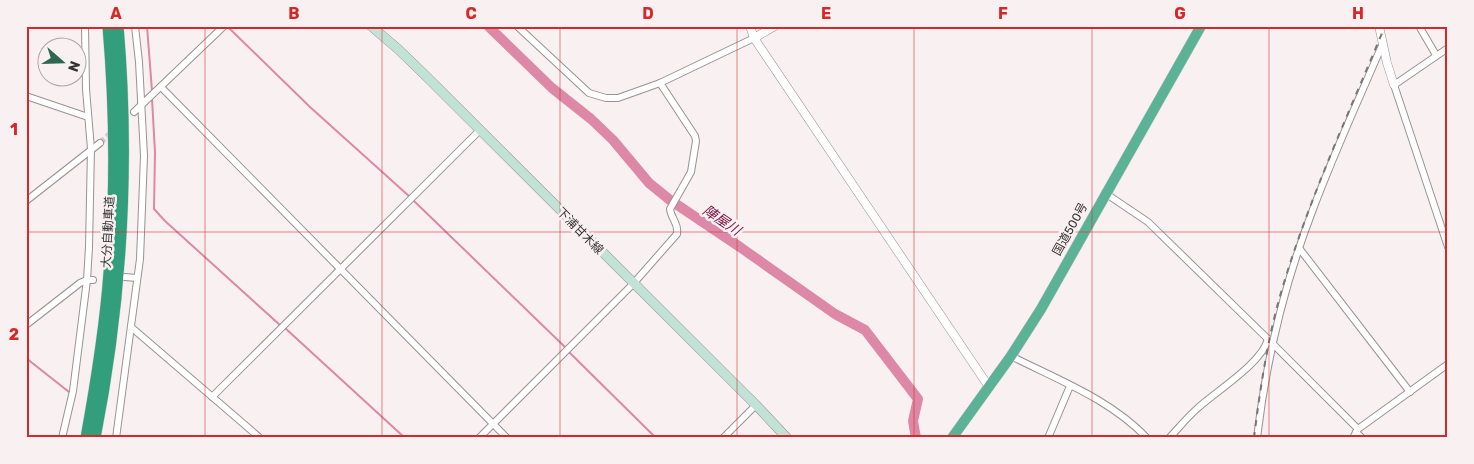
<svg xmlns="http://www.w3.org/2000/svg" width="1474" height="464" viewBox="0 0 1474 464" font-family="Rubik,'Noto Sans JP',sans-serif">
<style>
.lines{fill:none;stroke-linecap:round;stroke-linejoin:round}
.stream{stroke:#dd88a6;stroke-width:2}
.river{stroke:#dd88a6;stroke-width:10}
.minor-tunnel{stroke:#d2cacc;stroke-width:6;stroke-dasharray:6 3;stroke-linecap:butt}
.minor-casing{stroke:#999193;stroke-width:8}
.tertiary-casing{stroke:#999193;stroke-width:9}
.secondary-casing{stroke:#999193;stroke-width:10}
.trunk-casing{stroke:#cfcece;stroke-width:11}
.motorway-casing{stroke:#cfcece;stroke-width:12}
.minor{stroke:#fff;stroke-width:6}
.tertiary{stroke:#fff;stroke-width:8}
.secondary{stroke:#c2e2d7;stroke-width:9}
.trunk{stroke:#5bb296;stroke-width:10}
.motorway{stroke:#329e7b;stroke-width:11}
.rail{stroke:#7b7577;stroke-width:2;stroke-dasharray:6 6;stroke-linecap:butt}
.grid{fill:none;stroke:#d62828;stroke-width:1;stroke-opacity:0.55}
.labels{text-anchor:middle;stroke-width:5;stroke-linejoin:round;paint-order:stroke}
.street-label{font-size:12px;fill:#353233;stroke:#f9f0f2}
.water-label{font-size:14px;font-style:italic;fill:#791544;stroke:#f9f0f2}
.neatline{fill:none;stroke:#d62828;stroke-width:2}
.grid-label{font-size:16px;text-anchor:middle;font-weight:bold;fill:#d62828}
</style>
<rect width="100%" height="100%" fill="#f9f0f2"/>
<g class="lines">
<!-- stream -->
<g class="stream">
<path d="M 147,26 L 152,91"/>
<path d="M 231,26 L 229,28 L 310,107 L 410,197"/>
<path d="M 152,99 L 155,152 L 154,209 L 165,221 L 281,326"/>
<path d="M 413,200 L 566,348"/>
<path d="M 285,328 L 405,438"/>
<path d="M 569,352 L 656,438"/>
<path d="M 26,358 L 69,392"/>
<path d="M 122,437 L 123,438"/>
</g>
<!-- river -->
<path class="river" d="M 488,26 L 552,88 L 591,119 L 613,140 L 649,183 L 670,200 L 740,247 L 835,314 L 865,330 L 918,399 L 913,421 L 916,438"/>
<!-- minor-tunnel -->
<path class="minor-tunnel" d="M 100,143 L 114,130"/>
<defs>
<g id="minor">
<path d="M 517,26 L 589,93 L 606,98 L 618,98 L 660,83 L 754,38"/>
<path d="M 1419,26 L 1436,55"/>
<path d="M 1448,48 L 1394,85 L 1448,247"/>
<path d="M 161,87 L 507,438"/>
<path d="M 26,96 L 88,117"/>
<path d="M 134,112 L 224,26"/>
<path d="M 1105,193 L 1148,222 L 1272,343 L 1358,429"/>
<path d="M 26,201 L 100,143"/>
<path d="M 1299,248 L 1410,392"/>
<path d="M 125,277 L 137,278"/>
<path d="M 26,325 L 80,283 L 87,280 L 93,280"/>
<path d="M 131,327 L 260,438"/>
<path d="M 1011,356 C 1058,380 1110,399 1147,438"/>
<path d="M 212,397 L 480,130"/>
<path d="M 1356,432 L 1362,438"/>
<path d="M 62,438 L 73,391 L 87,280 L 89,247 L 91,149 L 86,89 L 85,26"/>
<path d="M 116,438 L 140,259 L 144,156 L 139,62 L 135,26"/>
<path d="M 479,438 L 633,284 L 677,234 C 679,223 671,219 670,209 L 691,172 L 696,141 L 695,136 L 660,83"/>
<path d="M 723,438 L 756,405"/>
<path d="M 1048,438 L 1070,386"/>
<path d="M 1169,438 C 1179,428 1188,416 1199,407 C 1218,390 1262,363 1268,339"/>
<path d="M 1257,438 C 1266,361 1284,285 1312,212 C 1333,155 1359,99 1383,43"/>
<path d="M 1353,438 L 1358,429 L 1448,364"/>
</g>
<g id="tertiary">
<path d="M 750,26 L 754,38 L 989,387"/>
<path d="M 1379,26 L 1387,63 L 1394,85"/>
<path d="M 754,38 L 775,26"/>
</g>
<path id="secondary" d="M 371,26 L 398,49 L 428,78 L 756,405 L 787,438"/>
<path id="trunk" d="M 952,438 L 1011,356 L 1041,309 L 1201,26"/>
<g id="motorway">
<path d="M 86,438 C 96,383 105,328 109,273 C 116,191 115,108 108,26"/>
<path d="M 95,438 C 122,301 130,165 118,26"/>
</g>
</defs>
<!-- minor casing -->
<use href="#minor" class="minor-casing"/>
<!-- tertiary casing -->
<use href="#tertiary" class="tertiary-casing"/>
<!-- secondary casing -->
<use href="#secondary" class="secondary-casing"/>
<!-- trunk casing -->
<use href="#trunk" class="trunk-casing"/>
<!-- motorway casing -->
<use href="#motorway" class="motorway-casing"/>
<!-- minor -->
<use href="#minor" class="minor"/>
<!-- tertiary -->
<use href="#tertiary" class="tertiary"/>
<!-- secondary -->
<use href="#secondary" class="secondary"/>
<!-- trunk -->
<use href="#trunk" class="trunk"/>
<!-- motorway -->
<use href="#motorway" class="motorway"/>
<!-- rail -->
<path class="rail" d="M 1254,438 C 1260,390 1267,342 1280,296 C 1307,203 1348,115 1385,26"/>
</g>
<!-- grid -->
<path class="grid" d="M 205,26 L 205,438M 382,26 L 382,438M 560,26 L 560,438M 737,26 L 737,438M 914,26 L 914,438M 1092,26 L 1092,438M 1269,26 L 1269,438M 26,232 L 1448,232"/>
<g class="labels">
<!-- street labels -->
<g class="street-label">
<text transform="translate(1070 229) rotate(-61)" y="4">国道500号</text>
<text transform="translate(580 231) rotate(45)" y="4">下浦甘木線</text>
<text transform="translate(108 232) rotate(-87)" y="4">大分自動車道</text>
</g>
<!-- water labels -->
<g class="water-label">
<text transform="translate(722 220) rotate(34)" y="5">陣屋川</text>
</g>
</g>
<!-- border -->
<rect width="1474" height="464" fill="none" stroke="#f9f0f2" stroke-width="55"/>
<!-- north arrow -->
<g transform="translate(62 62) rotate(110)"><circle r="24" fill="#f9f0f2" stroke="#aba4a6"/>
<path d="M0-4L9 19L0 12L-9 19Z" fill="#2c6852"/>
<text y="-8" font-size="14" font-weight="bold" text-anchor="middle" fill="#353233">N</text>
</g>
<rect x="28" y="28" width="1418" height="408" class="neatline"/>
<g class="grid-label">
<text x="116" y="19">A</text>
<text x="294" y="19">B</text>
<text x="471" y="19">C</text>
<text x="648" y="19">D</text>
<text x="826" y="19">E</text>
<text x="1003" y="19">F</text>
<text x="1180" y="19">G</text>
<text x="1358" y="19">H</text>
<text x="14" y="135">1</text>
<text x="14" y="340">2</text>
</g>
</svg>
